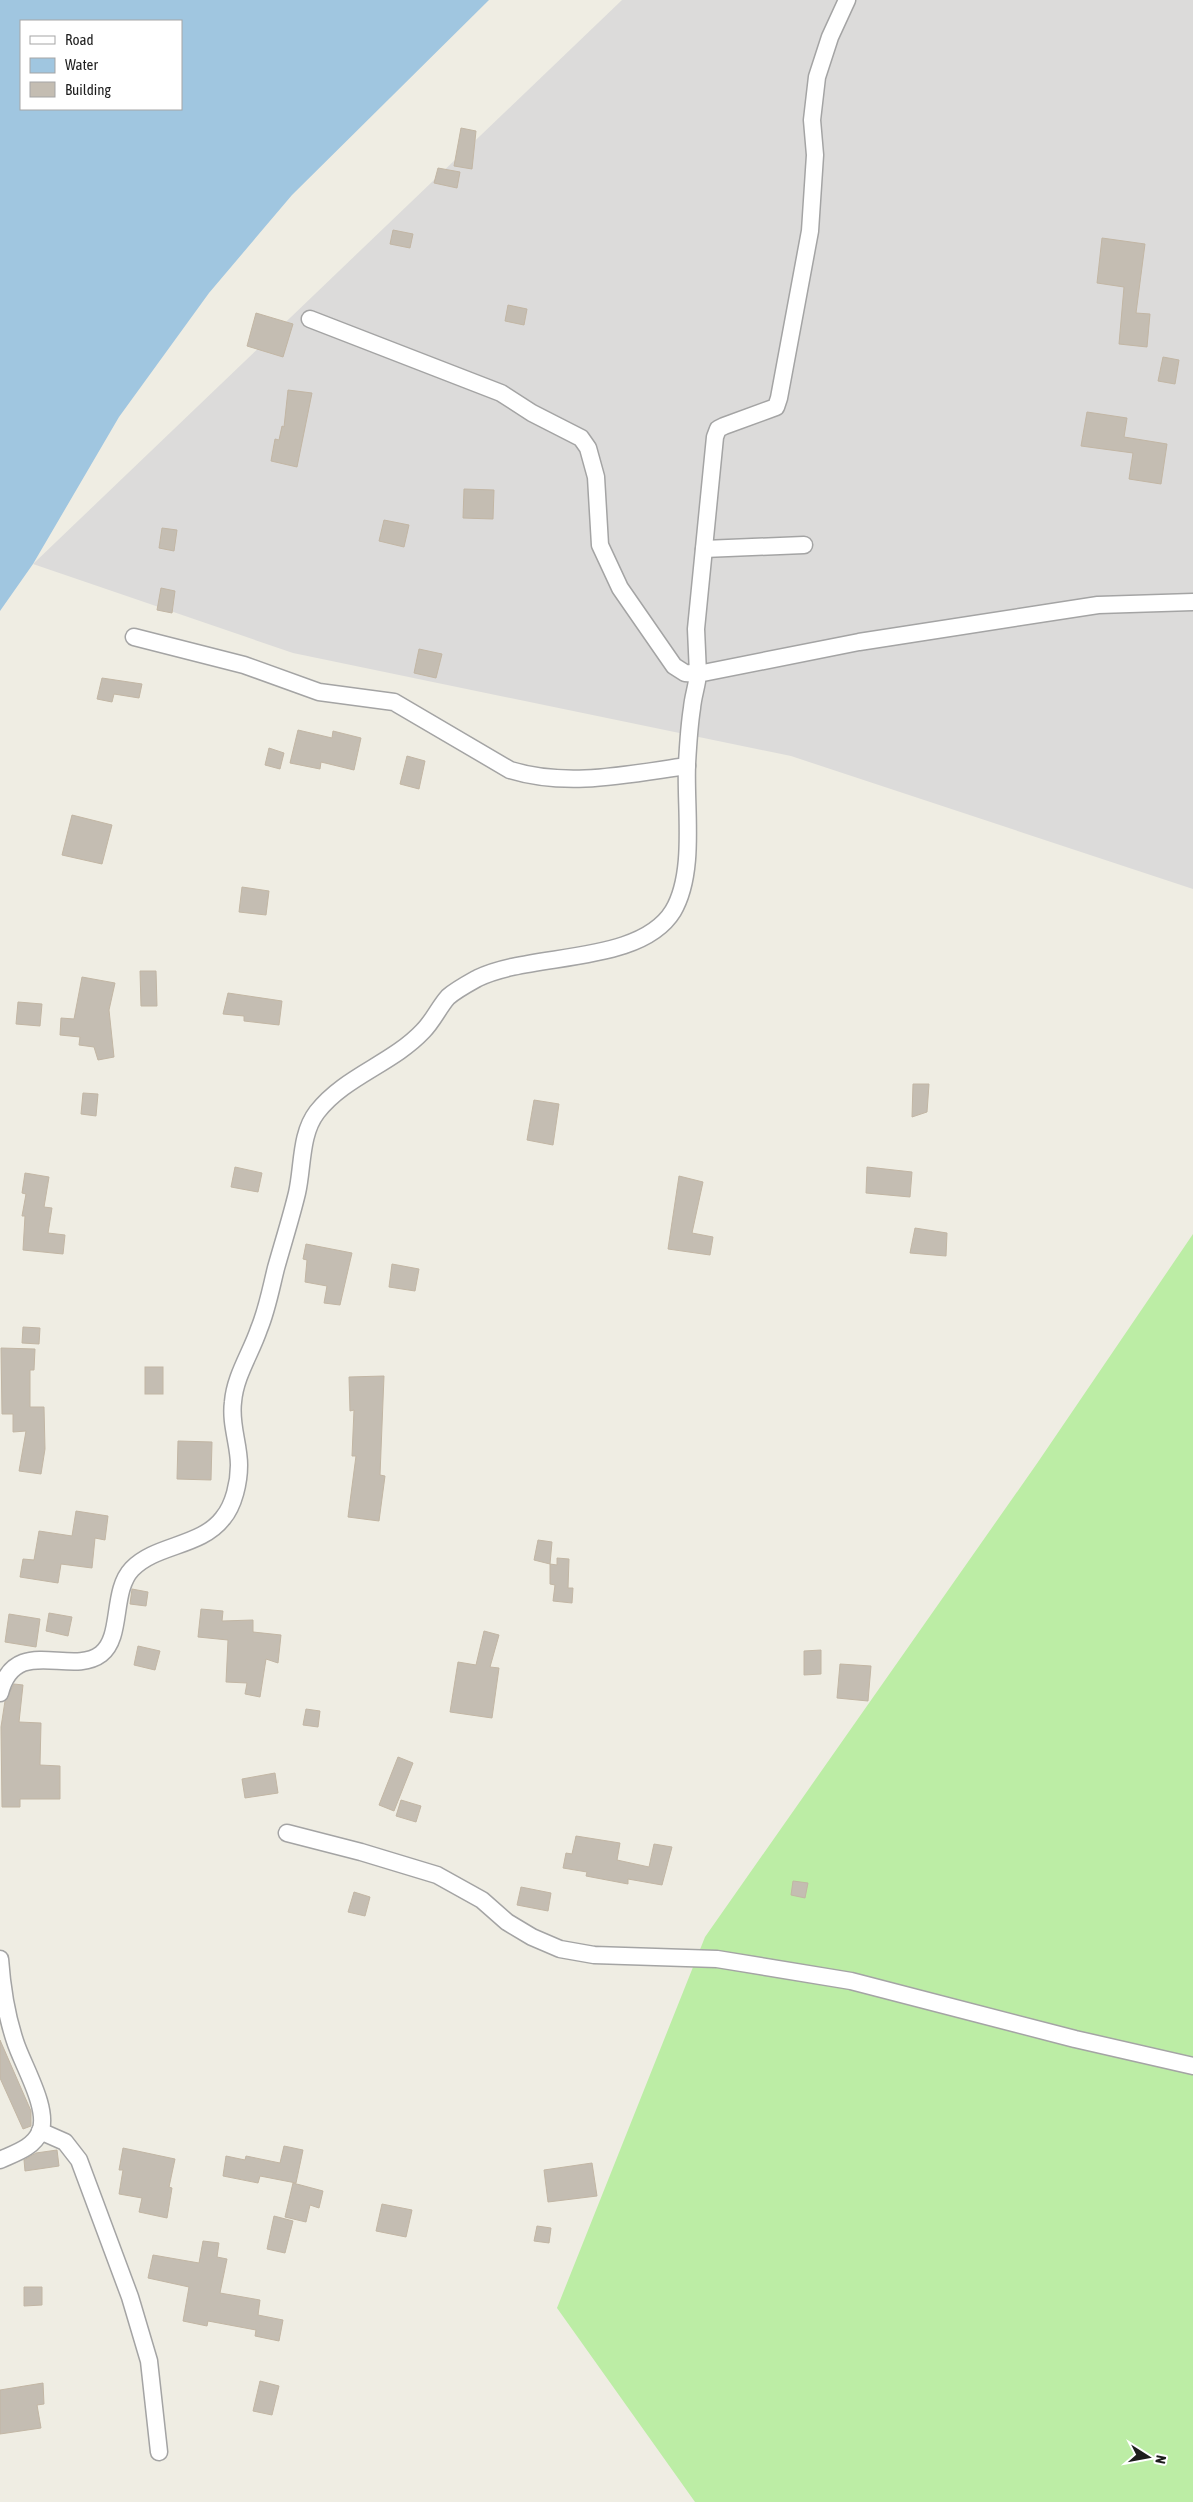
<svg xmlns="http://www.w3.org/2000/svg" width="1193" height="2502" viewBox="0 0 1193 2502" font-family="'Asap Condensed',sans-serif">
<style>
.residential{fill:#dcdbda}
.grass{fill:#bceda5}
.water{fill:#a0c6e0;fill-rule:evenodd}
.building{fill:#c4bdb2;stroke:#c2b6a4}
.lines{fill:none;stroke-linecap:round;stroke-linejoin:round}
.minor-casing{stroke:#a4a4a4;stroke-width:19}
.minor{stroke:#fff;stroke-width:16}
</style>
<rect width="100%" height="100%" fill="#efede3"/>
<!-- residential -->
<path class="residential" d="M 622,0 L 1193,0 L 1193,889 L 791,756 L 293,653 L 33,564 Z"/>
<!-- grass -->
<path class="grass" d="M 1193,1234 L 1193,2502 L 695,2502 L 557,2308 L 705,1937 L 1038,1462 Z"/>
<!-- water -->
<path class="water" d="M 0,0 L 489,0 L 292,195 L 209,293 L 119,417 L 33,564 L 0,611 ZM 21,21 L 181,21 L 181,109 L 21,109 Z"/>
<!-- building -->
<g class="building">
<path d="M 461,128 L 476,131 L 472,169 L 454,166 Z"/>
<path d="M 438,168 L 460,172 L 457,188 L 434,183 Z"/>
<path d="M 393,230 L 413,234 L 410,248 L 390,244 Z"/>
<path d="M 1102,238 L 1145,244 L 1136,313 L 1150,314 L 1147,347 L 1119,344 L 1124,287 L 1097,283 Z"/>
<path d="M 508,305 L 527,309 L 524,325 L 505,321 Z"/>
<path d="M 256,313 L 293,324 L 283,357 L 247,346 Z"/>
<path d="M 1163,357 L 1179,360 L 1175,384 L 1158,381 Z"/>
<path d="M 288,390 L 312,393 L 297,467 L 271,461 L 275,439 L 279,440 L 282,426 L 284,427 Z"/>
<path d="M 1087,412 L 1127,418 L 1124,437 L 1167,444 L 1161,484 L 1129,479 L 1133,453 L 1081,446 Z"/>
<path d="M 464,489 L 494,490 L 493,519 L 463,518 Z"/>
<path d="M 384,520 L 409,525 L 404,547 L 379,541 Z"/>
<path d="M 162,528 L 177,530 L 174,551 L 159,548 Z"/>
<path d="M 161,588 L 175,591 L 172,613 L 157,610 Z"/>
<path d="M 419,649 L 442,654 L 436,678 L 414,673 Z"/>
<path d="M 102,678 L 142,684 L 139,698 L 114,694 L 112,702 L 97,699 Z"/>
<path d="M 298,730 L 332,738 L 333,731 L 361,738 L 354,770 L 321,762 L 320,769 L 290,763 Z"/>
<path d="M 269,748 L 284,753 L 280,769 L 265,765 Z"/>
<path d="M 407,756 L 425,761 L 419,789 L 400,784 Z"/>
<path d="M 72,815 L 112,825 L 102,864 L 62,855 Z"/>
<path d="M 242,887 L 269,891 L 266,915 L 239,912 Z"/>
<path d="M 140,971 L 156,971 L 157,1006 L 141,1006 Z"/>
<path d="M 82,977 L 115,983 L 109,1010 L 114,1057 L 98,1060 L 94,1047 L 79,1045 L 80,1037 L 60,1035 L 61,1018 L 74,1019 Z"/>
<path d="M 228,993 L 282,1001 L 279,1025 L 244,1021 L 244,1016 L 223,1014 Z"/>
<path d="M 18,1002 L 42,1004 L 40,1026 L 16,1024 Z"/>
<path d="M 913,1084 L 929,1084 L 927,1112 L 912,1117 Z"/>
<path d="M 83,1093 L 98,1094 L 96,1116 L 81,1114 Z"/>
<path d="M 534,1100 L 559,1104 L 553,1145 L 527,1140 Z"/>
<path d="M 235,1167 L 262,1173 L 258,1192 L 231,1187 Z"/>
<path d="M 867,1167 L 912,1172 L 910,1197 L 866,1193 Z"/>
<path d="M 25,1173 L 49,1177 L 44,1207 L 52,1208 L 48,1233 L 65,1235 L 63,1254 L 23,1250 L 25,1216 L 22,1216 L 26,1194 L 22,1193 Z"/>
<path d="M 679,1176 L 703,1182 L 692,1233 L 713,1237 L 710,1255 L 668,1249 Z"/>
<path d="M 915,1228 L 947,1233 L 946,1256 L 910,1253 Z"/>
<path d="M 306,1244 L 352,1253 L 340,1305 L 324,1303 L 327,1286 L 305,1282 L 307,1260 L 303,1259 Z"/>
<path d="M 392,1264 L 419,1269 L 415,1291 L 389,1287 Z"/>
<path d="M 23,1327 L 40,1328 L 39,1344 L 22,1343 Z"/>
<path d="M 1,1348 L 35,1349 L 34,1370 L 30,1370 L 30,1407 L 44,1407 L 45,1449 L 41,1474 L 19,1471 L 26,1431 L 13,1432 L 13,1414 L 2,1414 Z"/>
<rect x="145" y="1367" width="18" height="27"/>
<path d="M 384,1376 L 380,1475 L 385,1476 L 379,1521 L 348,1517 L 356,1456 L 352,1456 L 354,1410 L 350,1411 L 349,1377 Z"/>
<path d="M 178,1441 L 212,1442 L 211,1480 L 177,1479 Z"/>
<path d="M 76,1511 L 108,1516 L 105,1540 L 95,1538 L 92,1568 L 61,1564 L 58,1583 L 20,1577 L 23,1559 L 34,1560 L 39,1531 L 72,1536 Z"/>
<path d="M 538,1540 L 552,1542 L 550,1564 L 534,1560 Z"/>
<path d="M 557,1558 L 569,1559 L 568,1588 L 573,1588 L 572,1603 L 553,1601 L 555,1585 L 550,1584 L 550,1564 L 557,1565 Z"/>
<path d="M 132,1589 L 148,1592 L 146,1606 L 130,1604 Z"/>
<path d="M 201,1609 L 223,1611 L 222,1621 L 253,1620 L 253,1632 L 281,1635 L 278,1663 L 266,1659 L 260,1697 L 245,1694 L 247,1683 L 226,1682 L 228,1640 L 198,1637 Z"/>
<path d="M 49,1613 L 72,1617 L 68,1636 L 46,1631 Z"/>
<path d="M 9,1614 L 40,1619 L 36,1647 L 5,1642 Z"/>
<path d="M 484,1631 L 499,1635 L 490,1667 L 499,1668 L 492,1718 L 450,1712 L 458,1662 L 476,1665 Z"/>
<path d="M 138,1646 L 160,1651 L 155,1670 L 134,1665 Z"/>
<path d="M 821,1650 L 821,1674 L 804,1675 L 804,1651 Z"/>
<path d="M 840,1664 L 871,1666 L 868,1701 L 837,1698 Z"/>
<path d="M 14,1684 L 23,1685 L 19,1722 L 41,1723 L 40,1765 L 60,1766 L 60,1799 L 20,1799 L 20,1807 L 2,1807 L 1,1727 L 5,1701 Z"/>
<path d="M 306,1709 L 320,1711 L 318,1727 L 303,1725 Z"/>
<path d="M 398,1757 L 413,1763 L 394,1811 L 379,1805 Z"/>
<path d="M 275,1773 L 278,1793 L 245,1798 L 242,1779 Z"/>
<path d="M 401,1800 L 421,1806 L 416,1822 L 396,1816 Z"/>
<path d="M 576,1836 L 620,1843 L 617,1860 L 649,1867 L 654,1844 L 672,1847 L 662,1885 L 628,1879 L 628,1884 L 586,1876 L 587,1872 L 563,1868 L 566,1853 L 572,1854 Z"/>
<path d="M 793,1881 L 808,1883 L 805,1898 L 791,1895 Z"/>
<path d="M 521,1887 L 551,1893 L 548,1911 L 517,1905 Z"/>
<path d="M 354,1892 L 370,1897 L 365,1916 L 348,1912 Z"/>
<path d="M 0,2040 L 31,2111 L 31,2126 L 23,2129 L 0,2078 Z"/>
<path d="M 284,2146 L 303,2150 L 296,2183 L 260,2176 L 258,2183 L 223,2176 L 226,2156 L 245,2160 L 246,2156 L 280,2163 Z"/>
<path d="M 123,2148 L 175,2159 L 169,2187 L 172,2188 L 167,2218 L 139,2212 L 142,2198 L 119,2194 L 123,2170 L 119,2170 Z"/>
<path d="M 57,2150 L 59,2166 L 25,2171 L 24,2160 L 36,2153 Z"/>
<path d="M 592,2163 L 597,2196 L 548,2202 L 544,2170 Z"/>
<path d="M 293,2183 L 323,2191 L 319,2208 L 310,2205 L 306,2222 L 285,2217 Z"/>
<path d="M 382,2204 L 412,2210 L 406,2237 L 376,2231 Z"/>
<path d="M 274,2216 L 293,2221 L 285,2253 L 267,2249 Z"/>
<path d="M 537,2226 L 551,2228 L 549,2243 L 534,2241 Z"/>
<path d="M 203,2241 L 219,2243 L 217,2257 L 227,2259 L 220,2293 L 260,2300 L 258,2315 L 283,2320 L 279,2341 L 255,2336 L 256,2330 L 208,2321 L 207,2326 L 183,2321 L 189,2287 L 148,2278 L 153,2255 L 199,2263 Z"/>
<path d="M 24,2287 L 42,2287 L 42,2305 L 24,2306 Z"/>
<path d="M 260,2381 L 279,2386 L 272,2415 L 253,2411 Z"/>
<path d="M 43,2383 L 44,2404 L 37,2405 L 41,2428 L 0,2434 L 0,2390 Z"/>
</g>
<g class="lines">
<defs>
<g id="minor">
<path d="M 310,319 L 501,393 L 532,413 L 581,438 L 588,448 L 596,477 L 600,545 L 620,588 L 674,666 L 685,673 L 698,674 L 696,629 L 715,437 L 718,429 L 724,426 L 776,407 L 779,398 L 810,231 L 815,155 L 812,120 L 817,77 L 830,37 L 847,0"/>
<path d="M 704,549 L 804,545"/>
<path d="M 134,637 L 244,665 L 319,692 L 394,702 L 510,770 C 568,788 629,774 687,766"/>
<path d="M 0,1693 C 15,1634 71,1677 101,1654 C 123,1637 111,1591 132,1569 C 156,1544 201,1547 223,1518 C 234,1505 239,1482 239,1465 C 239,1444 230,1424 233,1402 C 235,1376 251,1353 259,1329 C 267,1310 271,1288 276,1268 C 283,1243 291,1218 297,1193 C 303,1167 300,1134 317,1112 C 345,1076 392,1064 423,1031 C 433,1021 439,1007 448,997 C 456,990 469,983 478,978 C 531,952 640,965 673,911 C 696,872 685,808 687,764 C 688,746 689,727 692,708 C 693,696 697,686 698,674 L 859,642 L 1098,605 L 1193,602"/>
<path d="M 287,1833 L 361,1852 L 437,1875 L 482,1900 L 507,1922 L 532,1937 L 560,1949 L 594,1955 L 717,1959 L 851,1981 L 1075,2039 L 1193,2066"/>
<path d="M 0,1959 C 2,1987 6,2014 15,2041 C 22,2064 50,2109 40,2132 C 33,2148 15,2153 0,2160"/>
<path d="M 40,2131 L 65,2142 L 79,2160 L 130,2297 L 149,2361 L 159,2452"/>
</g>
</defs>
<!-- minor casing -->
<use href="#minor" class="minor-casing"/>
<!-- minor -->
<use href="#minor" class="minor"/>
</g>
<!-- legend -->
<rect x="20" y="20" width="162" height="90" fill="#ffffff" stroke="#a5a5a5"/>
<rect x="30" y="36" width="25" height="8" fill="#ffffff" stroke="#a5a5a5"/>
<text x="65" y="45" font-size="15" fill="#1d1d1d">Road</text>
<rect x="30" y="58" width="25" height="15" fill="#a0c6e0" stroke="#a5a5a5"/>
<text x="65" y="70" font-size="15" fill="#1d1d1d">Water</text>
<rect x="30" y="82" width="25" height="15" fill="#c4bdb2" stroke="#a5a5a5"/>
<text x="65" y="95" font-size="15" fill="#1d1d1d">Building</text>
<!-- north arrow -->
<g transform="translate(1148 2457) rotate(101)" stroke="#ffffff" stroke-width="4" paint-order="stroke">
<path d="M0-4L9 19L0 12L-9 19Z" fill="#1d1d1d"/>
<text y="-8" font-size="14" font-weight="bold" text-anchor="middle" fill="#1d1d1d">N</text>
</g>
</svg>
